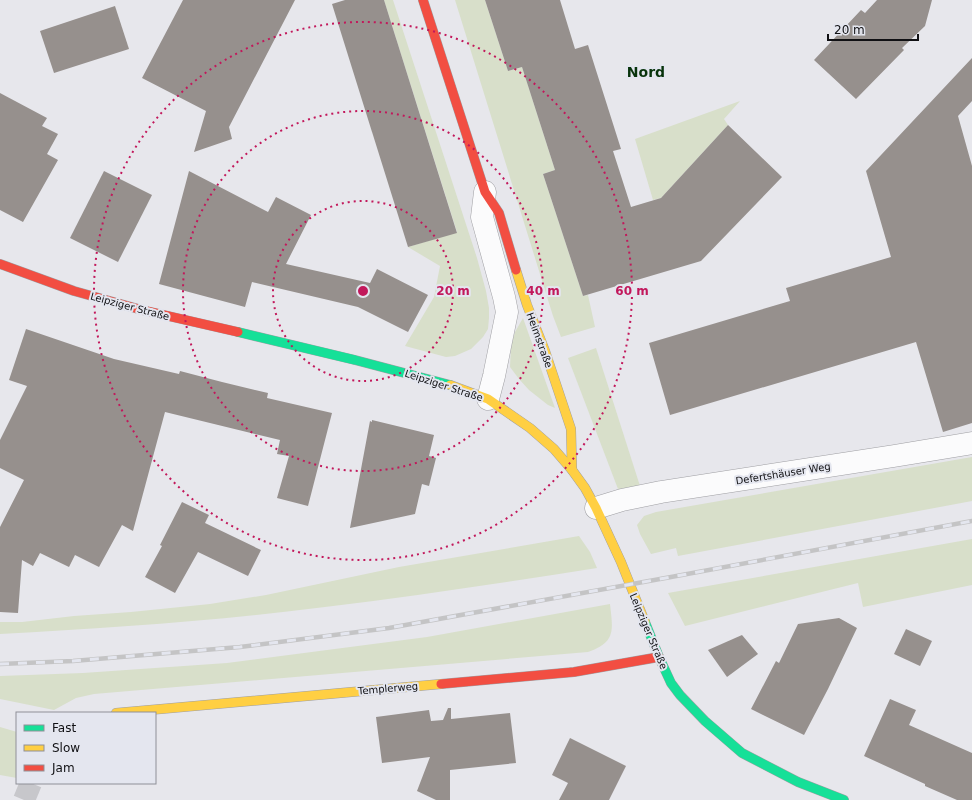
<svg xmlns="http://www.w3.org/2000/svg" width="972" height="800" viewBox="0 0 972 800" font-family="'DejaVu Sans',sans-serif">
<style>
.green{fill:#d8dfca}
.building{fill:#96908d}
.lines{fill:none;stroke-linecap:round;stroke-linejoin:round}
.street-tunnel{stroke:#c7c7cb;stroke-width:22;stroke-dasharray:22 11;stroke-linecap:butt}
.street-casing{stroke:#9f9fa3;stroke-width:23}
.fast-casing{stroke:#9f9fa3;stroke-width:10}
.slow-casing{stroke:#9f9fa3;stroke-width:10}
.jam-casing{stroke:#9f9fa3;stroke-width:10}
.street{stroke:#fbfbfc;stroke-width:22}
.fast{stroke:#16e098;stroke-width:9}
.slow{stroke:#ffcf43;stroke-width:9}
.jam{stroke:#f24e42;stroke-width:9}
.rail-casing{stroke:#c4c4c5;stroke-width:4.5}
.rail{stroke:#e4e6ef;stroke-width:3;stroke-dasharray:9;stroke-linecap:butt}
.ring{fill:none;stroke:#c2185b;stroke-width:2;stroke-dasharray:2 4}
.labels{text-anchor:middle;stroke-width:4;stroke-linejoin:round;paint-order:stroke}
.street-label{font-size:10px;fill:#101013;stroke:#e4e6ef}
.district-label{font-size:14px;font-weight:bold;fill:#08330b;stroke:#e4e6ef}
.centre{fill:#c2185b;stroke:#e4e6ef;stroke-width:2}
.ring-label{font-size:12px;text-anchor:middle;font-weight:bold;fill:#c2185b;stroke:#e4e6ef;stroke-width:4;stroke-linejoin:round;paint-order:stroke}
</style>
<rect width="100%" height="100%" fill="#e7e7ec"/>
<!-- green -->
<g class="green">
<path d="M 384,0 L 393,0 L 477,258 L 486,291 L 489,308 L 489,318 L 488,329 L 483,337 L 471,349 L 455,356 L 446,357 L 405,346 L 434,297 L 440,266 L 408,247 L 457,232 Z"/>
<path d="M 455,0 L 485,0 L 508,71 L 522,67 L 555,170 L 543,174 L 583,296 L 588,295 L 595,327 L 561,337 L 553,316 Z"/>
<path d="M 740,101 L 724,119 L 728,125 L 661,198 L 653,200 L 635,139 Z"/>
<path d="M 523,318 L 555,408 L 548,405 L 529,390 L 519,379 L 510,367 L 511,346 L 515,332 Z"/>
<path d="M 596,348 L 640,486 L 618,489 L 568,358 Z"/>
<path d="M 972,457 L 972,501 L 678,556 L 676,548 L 651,554 L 640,534 L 637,525 L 644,516 L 656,512 Z"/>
<path d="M 579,536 L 590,552 L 597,568 C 507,582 416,596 325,607 C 217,621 109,628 0,634 L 0,622 L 22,622 L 74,616 L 131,612 L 210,604 L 266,595 L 399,567 Z"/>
<path d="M 972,539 L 972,585 L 863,607 L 858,583 L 685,626 L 668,593 Z"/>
<path d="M 610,604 C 613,631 616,642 588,652 L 94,694 L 76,698 L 54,710 L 0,699 L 0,676 L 83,673 L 227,663 L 427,637 Z"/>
<path d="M 0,727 L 17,732 L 17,778 L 0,775 Z"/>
</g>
<!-- building -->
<g class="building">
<path d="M 183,0 L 295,0 L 229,127 L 232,139 L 194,152 L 206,111 L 142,78 Z"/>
<path d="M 345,0 L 384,0 L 457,233 L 408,247 L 332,4 Z"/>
<path d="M 485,0 L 560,0 L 575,49 L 588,45 L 621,149 L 613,151 L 631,207 L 661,198 L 728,125 L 782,177 L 701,261 L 583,296 L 543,174 L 555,170 L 522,67 L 508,71 Z"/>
<path d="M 877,0 L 932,0 L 925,26 L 902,48 L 904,50 L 856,99 L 814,60 L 861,10 L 865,13 Z"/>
<path d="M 115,6 L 129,49 L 54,73 L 40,31 Z"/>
<path d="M 972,58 L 972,101 L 958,116 L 972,166 L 972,423 L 943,432 L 916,342 L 670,415 L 649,343 L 790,301 L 786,288 L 891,257 L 866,171 Z"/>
<path d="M 0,93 L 47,118 L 42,126 L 58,134 L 47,154 L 58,160 L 23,222 L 0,210 Z"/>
<path d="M 104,171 L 152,195 L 118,262 L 70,238 Z"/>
<path d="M 189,171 L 268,212 L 276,197 L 311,215 L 286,264 L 370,283 L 377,269 L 428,295 L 408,332 L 358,307 L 252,282 L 245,307 L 159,284 Z"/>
<path d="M 26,329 L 114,359 L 179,374 L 180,371 L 222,382 L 268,393 L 267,398 L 332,413 L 308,506 L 277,498 L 289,456 L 277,454 L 280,440 L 165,412 L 133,531 L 122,525 L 99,567 L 75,555 L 69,567 L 40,553 L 33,566 L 22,560 L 18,613 L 0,612 L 0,527 L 24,480 L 0,468 L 0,440 L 27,386 L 9,380 Z"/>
<path d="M 372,420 L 434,435 L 429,456 L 436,458 L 429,486 L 422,484 L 415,514 L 350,528 L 370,421 L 372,422 Z"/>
<path d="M 182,502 L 209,515 L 205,523 L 261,550 L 248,576 L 198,552 L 175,593 L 145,577 L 162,546 L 160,545 Z"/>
<path d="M 839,618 L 857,628 L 828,689 L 804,735 L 751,709 L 776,661 L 779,663 L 798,624 Z"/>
<path d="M 906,629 L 932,641 L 920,666 L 894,654 Z"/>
<path d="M 742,635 L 758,654 L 727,677 L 708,650 Z"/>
<path d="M 890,699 L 916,710 L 909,725 L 972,753 L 972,800 L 957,800 L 925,786 L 925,784 L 864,756 Z"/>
<path d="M 448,708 L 451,708 L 451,719 L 510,713 L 516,763 L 450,770 L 450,800 L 436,800 L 417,791 L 430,757 L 382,763 L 376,717 L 429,710 L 431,721 L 443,720 Z"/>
<path d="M 570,738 L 626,766 L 609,800 L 559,800 L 568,783 L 552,775 Z"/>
</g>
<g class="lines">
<!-- street-tunnel -->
<path class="street-tunnel" d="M 24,800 L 31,783"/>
<defs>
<g id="street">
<path d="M 485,192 L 482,217 L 504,297 L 507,312 L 494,376 L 488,399"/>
<path d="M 596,508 L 622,500 L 661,492 L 894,456 L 972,443"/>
</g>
<g id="fast">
<path d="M 238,332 L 355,360 L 450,385"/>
<path d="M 645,622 L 659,657 L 671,683 L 680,695 L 705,721 L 742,753 L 798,782 L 844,800"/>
</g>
<g id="slow">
<path d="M 516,270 L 527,305 L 545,351 L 571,429 L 572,470"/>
<path d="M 450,385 L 488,399 L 530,428 L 554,449 L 572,470 L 585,488 L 596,508 L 621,562 L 645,622"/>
<path d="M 116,713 L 441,684"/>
</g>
<g id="jam">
<path d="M 423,0 L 485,192 L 499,213 L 516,270"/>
<path d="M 0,264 L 74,291 L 142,310 L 238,332"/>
<path d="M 441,684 L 574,672 L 659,657"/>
</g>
</defs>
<!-- street casing -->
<use href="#street" class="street-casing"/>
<!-- fast casing -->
<use href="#fast" class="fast-casing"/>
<!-- slow casing -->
<use href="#slow" class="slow-casing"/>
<!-- jam casing -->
<use href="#jam" class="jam-casing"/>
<!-- street -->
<use href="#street" class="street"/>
<!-- fast -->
<use href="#fast" class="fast"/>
<!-- slow -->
<use href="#slow" class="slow"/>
<!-- jam -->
<use href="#jam" class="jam"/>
<defs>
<path id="rail" d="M 0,664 L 73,661 L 240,647 L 389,628 L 671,577 L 972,521"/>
</defs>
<!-- rail casing -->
<use href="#rail" class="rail-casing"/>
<!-- rail -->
<use href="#rail" class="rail"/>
</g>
<!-- distance rings -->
<g class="ring">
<circle cx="363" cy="291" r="90"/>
<circle cx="363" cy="291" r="180"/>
<circle cx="363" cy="291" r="269"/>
</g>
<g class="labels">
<!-- street labels -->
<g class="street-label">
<text transform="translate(130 306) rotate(15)" y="4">Leipziger Straße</text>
<text transform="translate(540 340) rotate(70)" y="4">Heimstraße</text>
<text transform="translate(444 385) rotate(18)" y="4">Leipziger Straße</text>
<text transform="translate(783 473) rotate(-9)" y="4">Defertshäuser Weg</text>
<text transform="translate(649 631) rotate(67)" y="4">Leipziger Straße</text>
<text transform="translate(388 688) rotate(-5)" y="4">Templerweg</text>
</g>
<!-- district labels -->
<g class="district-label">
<text x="646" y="77">Nord</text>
</g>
</g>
<circle cx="363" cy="291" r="6" class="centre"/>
<g class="ring-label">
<text x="453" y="295">20 m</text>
<text x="543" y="295">40 m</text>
<text x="632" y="295">60 m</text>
</g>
<!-- legend -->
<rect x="16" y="712" width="140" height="72" fill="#e4e6ef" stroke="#8f9097"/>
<rect x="24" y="725" width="20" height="6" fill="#16e098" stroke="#8f9097"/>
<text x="52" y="732" font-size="12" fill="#101013">Fast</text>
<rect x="24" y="745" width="20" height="6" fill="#ffcf43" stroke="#8f9097"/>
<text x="52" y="752" font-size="12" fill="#101013">Slow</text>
<rect x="24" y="765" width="20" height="6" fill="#f24e42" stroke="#8f9097"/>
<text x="52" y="772" font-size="12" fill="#101013">Jam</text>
<!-- scale -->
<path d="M828 34v6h90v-6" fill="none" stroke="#101013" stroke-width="2"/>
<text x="834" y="34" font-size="12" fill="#101013" stroke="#e4e6ef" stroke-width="3" paint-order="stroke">20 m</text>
</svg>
